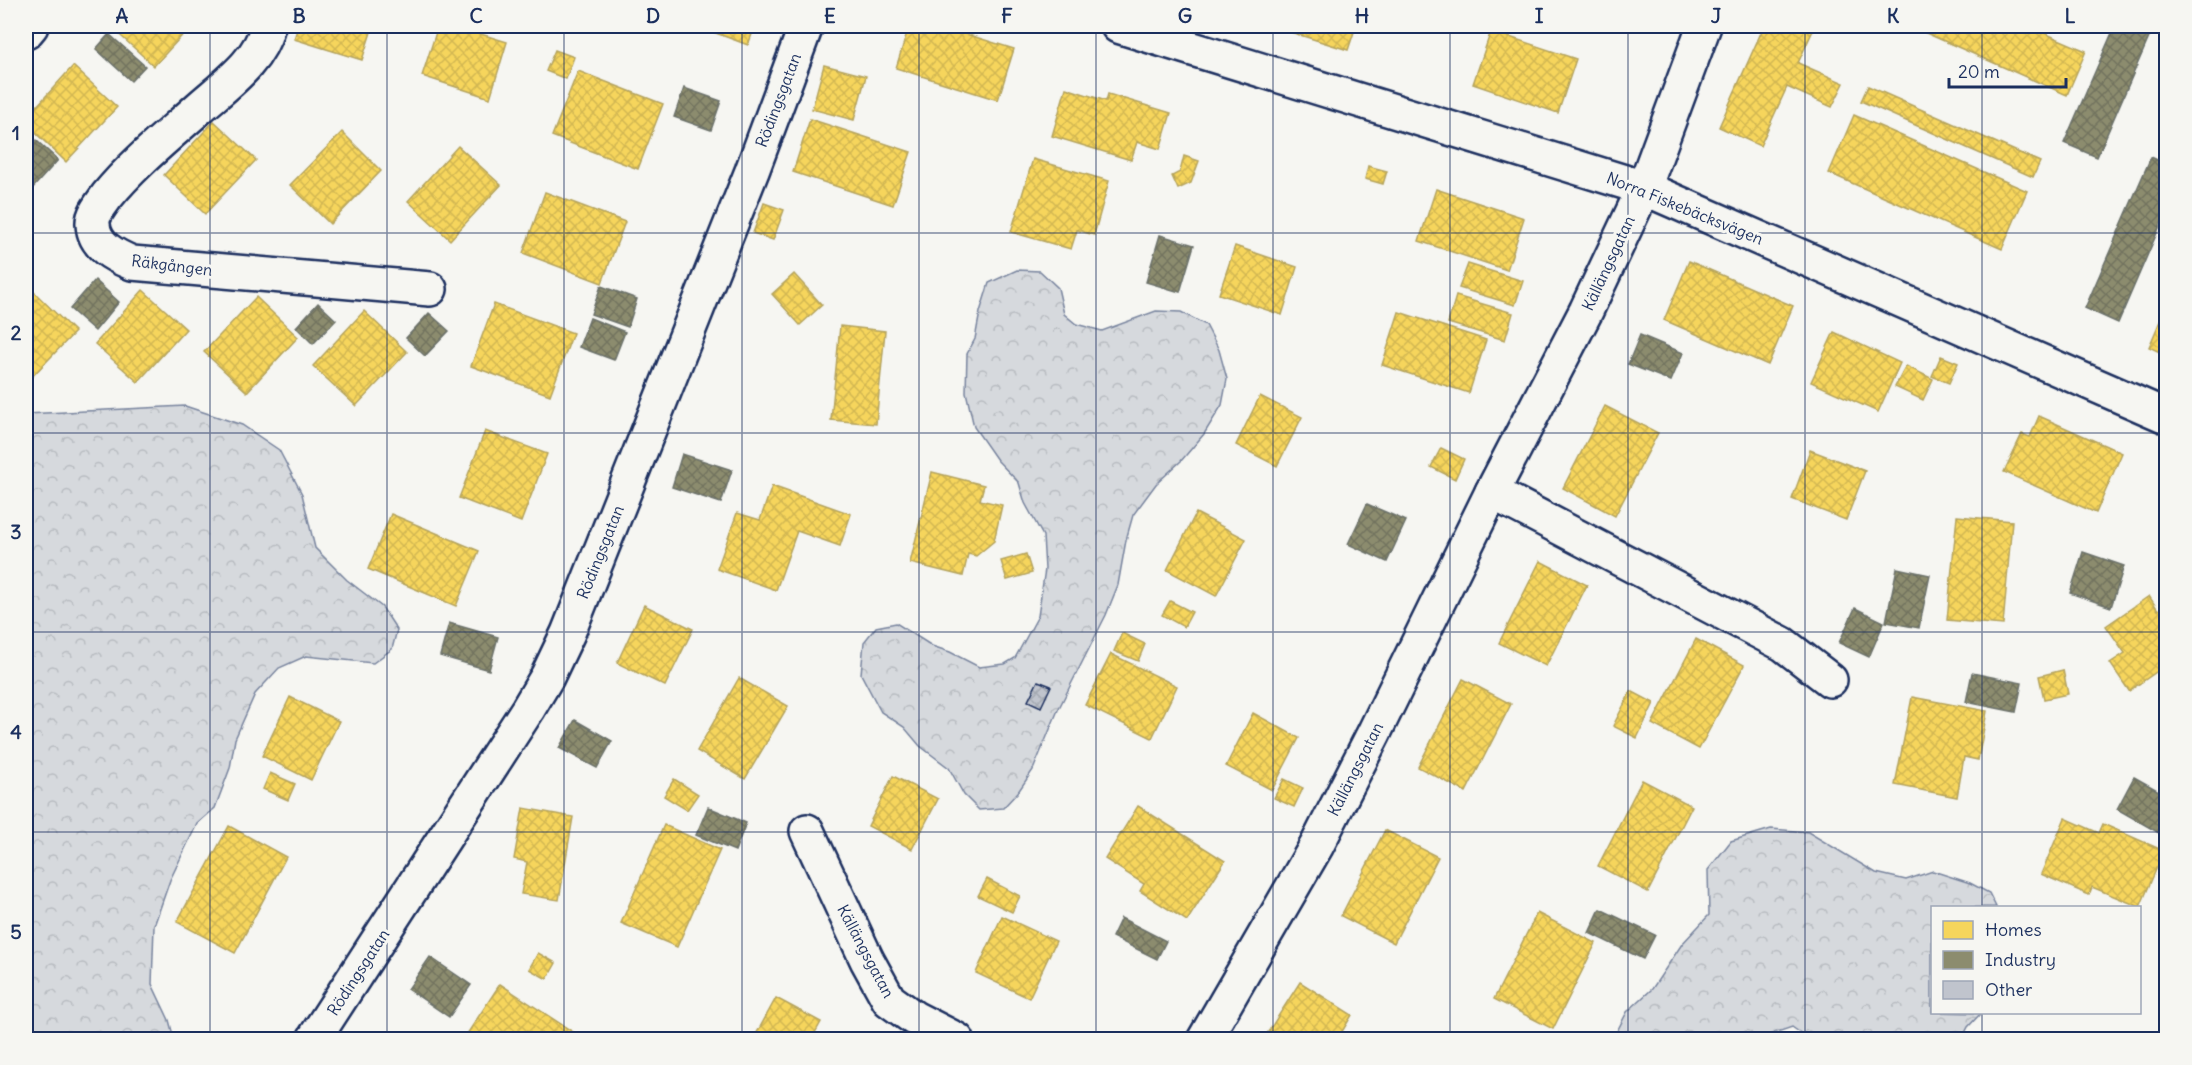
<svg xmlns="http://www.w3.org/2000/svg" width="2192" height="1065" viewBox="0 0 2192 1065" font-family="Delius,sans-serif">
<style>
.forest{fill:url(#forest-crowns);stroke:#78849e;stroke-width:1.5}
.homes{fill:url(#homes-cross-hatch);stroke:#b4a35d;stroke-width:1.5}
.industry{fill:url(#industry-cross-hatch);stroke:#6a7069;stroke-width:1.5}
.building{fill:url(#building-cross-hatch);stroke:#1b2f5e;stroke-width:1.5}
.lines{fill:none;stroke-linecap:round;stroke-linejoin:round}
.minor-casing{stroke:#1b2f5e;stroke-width:38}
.minor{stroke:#f6f6f2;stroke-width:33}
.grid{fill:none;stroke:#1b2f5e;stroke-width:1.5;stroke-opacity:0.55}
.labels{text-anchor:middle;stroke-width:6;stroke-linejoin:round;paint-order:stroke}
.street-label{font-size:16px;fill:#1b2f5e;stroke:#f6f6f2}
.neatline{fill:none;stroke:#1b2f5e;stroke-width:2}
.grid-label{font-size:20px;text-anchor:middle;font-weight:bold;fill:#1b2f5e}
</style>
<defs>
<pattern id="forest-crowns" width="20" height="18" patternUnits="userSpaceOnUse" patternTransform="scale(1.5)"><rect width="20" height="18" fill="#d6d9dd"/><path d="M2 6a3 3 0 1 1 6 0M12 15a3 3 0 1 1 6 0" fill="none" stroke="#b7bbc0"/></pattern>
<pattern id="homes-cross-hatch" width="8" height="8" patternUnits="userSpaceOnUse" patternTransform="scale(1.5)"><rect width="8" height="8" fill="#f6d55c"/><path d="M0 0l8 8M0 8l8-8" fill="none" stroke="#d2b752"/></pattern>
<pattern id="industry-cross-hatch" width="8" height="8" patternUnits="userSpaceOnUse" patternTransform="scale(1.5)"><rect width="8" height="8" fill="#8c8c6e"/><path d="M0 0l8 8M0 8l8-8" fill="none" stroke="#72735e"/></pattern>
<pattern id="building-cross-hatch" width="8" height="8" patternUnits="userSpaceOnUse" patternTransform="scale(1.5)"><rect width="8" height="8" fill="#c0c4cd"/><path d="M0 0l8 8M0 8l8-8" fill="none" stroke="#a4a9b2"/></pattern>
</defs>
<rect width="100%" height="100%" fill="#f6f6f2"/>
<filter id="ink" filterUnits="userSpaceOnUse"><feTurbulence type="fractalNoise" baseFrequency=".0167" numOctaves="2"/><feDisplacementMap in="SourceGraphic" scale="12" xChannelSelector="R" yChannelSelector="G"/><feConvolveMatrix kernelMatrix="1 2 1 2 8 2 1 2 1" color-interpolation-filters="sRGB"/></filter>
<g filter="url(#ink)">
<!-- forest -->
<g class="forest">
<path d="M 1017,270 L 1040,271 L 1058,288 L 1064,314 L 1076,324 L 1102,331 L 1156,311 L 1181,312 L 1206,325 L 1219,350 L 1227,379 L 1222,405 L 1204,434 L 1181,461 L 1156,484 L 1133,515 L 1126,540 L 1118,585 L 1106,615 L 1058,710 L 1033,770 L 1018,792 L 1003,808 L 979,810 L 964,795 L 949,768 L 920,746 L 904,727 L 881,712 L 861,674 L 864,642 L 876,627 L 896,623 L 932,646 L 950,652 L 979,667 L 1005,664 L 1015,658 L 1038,616 L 1045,569 L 1043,536 L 1025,503 L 1019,483 L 997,460 L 974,427 L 966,392 L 967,354 L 975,339 L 980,312 L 989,283 Z"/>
<path d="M 185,406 L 242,425 L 279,450 L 302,494 L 315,548 L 347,580 L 382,607 L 397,630 L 392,649 L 373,663 L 306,656 L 279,668 L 255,694 L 235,739 L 230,768 L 215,808 L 197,824 L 170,880 L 154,926 L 152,984 L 169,1020 L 174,1039 L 26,1039 L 26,414 Z"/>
<path d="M 1771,829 L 1808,832 L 1876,873 L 1906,880 L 1933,871 L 1970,883 L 1989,893 L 1996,907 L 1932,908 L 1932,1012 L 1981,1013 L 1968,1027 L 1962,1039 L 1809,1039 L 1792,1027 L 1766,1036 L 1764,1039 L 1613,1039 L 1627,1012 L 1652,989 L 1682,944 L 1709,915 L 1708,870 L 1731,841 Z"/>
</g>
<!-- homes -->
<g class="homes">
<path d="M 113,26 L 191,26 L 154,66 L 111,27 Z"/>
<path d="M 298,26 L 373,26 L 362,60 L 294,39 Z"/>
<path d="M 438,26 L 455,26 L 507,42 L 490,98 L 422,76 Z"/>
<path d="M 697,26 L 755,26 L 748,45 Z"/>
<path d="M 909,26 L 940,26 L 1014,49 L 998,100 L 896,68 Z"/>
<path d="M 1271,26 L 1356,26 L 1348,50 Z"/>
<path d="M 1764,26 L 1815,26 L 1798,63 L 1844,83 L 1832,107 L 1787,87 L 1760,146 L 1719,127 Z"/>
<path d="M 1910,26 L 2028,26 L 2086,51 L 2067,95 Z"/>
<path d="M 1491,31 L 1576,59 L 1558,113 L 1473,84 Z"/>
<path d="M 555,50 L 574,57 L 566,79 L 546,71 Z"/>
<path d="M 824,65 L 866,76 L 854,120 L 812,109 Z"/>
<path d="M 73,66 L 117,107 L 66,162 L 26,124 L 26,118 Z"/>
<path d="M 578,71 L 663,104 L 638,169 L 552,136 Z"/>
<path d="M 1868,86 L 2040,162 L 2033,177 L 1861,101 Z"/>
<path d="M 1066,88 L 1106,101 L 1108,94 L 1171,113 L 1160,149 L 1137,142 L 1131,160 L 1052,136 Z"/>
<path d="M 1854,115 L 2027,191 L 2002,249 L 1829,173 Z"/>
<path d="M 810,119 L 911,152 L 893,205 L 793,172 Z"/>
<path d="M 214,121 L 256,160 L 205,214 L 164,175 Z"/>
<path d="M 342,132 L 381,171 L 330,224 L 290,185 Z"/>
<path d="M 458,146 L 501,185 L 450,240 L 408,201 Z"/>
<path d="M 1184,156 L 1199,161 L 1191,183 L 1178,189 L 1172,176 L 1180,172 Z"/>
<path d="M 1033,159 L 1109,181 L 1094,235 L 1077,230 L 1071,249 L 1011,232 Z"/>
<path d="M 1368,166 L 1387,171 L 1383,184 L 1365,179 Z"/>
<path d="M 1436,189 L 1524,218 L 1507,270 L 1419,241 Z"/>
<path d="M 26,191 L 34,199 L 26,208 Z"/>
<path d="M 545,192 L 625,222 L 602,283 L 523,253 Z"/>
<path d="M 764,203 L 784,210 L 773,240 L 753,233 Z"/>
<path d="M 1235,246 L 1297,267 L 1282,315 L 1219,294 Z"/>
<path d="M 1689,261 L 1793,306 L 1768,365 L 1664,320 Z"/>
<path d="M 1468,264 L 1523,281 L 1515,305 L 1459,288 Z"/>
<path d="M 794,274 L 822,305 L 800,325 L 772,294 Z"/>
<path d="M 143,290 L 186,329 L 138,382 L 95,344 Z"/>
<path d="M 33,291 L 75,332 L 26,383 L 26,300 Z"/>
<path d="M 1456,296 L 1513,313 L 1505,340 L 1448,323 Z"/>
<path d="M 256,297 L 298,337 L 247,392 L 204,352 Z"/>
<path d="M 494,304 L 573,333 L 550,395 L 471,366 Z"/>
<path d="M 2166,307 L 2166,355 L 2149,347 Z"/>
<path d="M 364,311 L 407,352 L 356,406 L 313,366 Z"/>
<path d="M 1399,312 L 1486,340 L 1469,393 L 1382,365 Z"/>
<path d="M 840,326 L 885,331 L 876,424 L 831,420 Z"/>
<path d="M 1834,332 L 1900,363 L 1878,412 L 1811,382 Z"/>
<path d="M 1941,356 L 1958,363 L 1949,383 L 1932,376 Z"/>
<path d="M 1906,366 L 1933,379 L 1923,400 L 1895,387 Z"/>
<path d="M 1260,396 L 1302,417 L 1277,466 L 1236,445 Z"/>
<path d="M 1605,406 L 1658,433 L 1615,516 L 1563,488 Z"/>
<path d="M 2039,416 L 2122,453 L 2096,513 L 2004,472 L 2022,434 L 2030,437 Z"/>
<path d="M 485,431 L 547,454 L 521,522 L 459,498 Z"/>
<path d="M 1441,448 L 1464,459 L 1455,479 L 1431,467 Z"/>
<path d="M 1810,450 L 1865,471 L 1846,520 L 1792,499 Z"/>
<path d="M 932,472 L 984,485 L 980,500 L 1002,505 L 994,541 L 976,556 L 968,554 L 963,576 L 910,563 Z"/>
<path d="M 772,486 L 851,514 L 840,546 L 797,531 L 776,590 L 717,569 L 737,513 L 760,520 Z"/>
<path d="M 1196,513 L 1246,539 L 1216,596 L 1167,570 Z"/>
<path d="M 391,514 L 479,551 L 456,606 L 368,569 Z"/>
<path d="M 1957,516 L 2012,521 L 2003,625 L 1947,620 Z"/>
<path d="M 1026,554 L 1032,573 L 1007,580 L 1001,561 Z"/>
<path d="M 1540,561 L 1587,585 L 1546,666 L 1499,643 Z"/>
<path d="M 2149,596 L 2158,610 L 2166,604 L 2166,665 L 2129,691 L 2110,663 L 2125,653 L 2106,626 Z"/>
<path d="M 1170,601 L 1192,612 L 1184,627 L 1162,615 Z"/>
<path d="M 644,605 L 693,629 L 665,686 L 617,663 Z"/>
<path d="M 1122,633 L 1145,644 L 1138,661 L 1114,651 Z"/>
<path d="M 1696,639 L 1744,665 L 1699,749 L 1652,724 Z"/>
<path d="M 1111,654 L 1177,686 L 1152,738 L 1085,705 Z"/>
<path d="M 2063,670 L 2068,694 L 2044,699 L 2039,676 Z"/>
<path d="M 739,678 L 788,706 L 745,779 L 697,751 Z"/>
<path d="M 1463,679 L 1511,704 L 1466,792 L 1418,767 Z"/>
<path d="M 1631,691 L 1654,703 L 1637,738 L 1613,726 Z"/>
<path d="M 290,697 L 339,721 L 311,780 L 262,756 Z"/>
<path d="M 1912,697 L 1987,711 L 1978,760 L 1964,757 L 1957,797 L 1895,785 Z"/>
<path d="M 1253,713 L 1299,738 L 1272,790 L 1226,766 Z"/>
<path d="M 270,773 L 295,784 L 288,800 L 263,789 Z"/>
<path d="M 893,776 L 938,799 L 912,849 L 868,826 Z"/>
<path d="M 674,779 L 698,794 L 687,810 L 664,796 Z"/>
<path d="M 1284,779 L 1303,788 L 1294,807 L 1274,798 Z"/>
<path d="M 1642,780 L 1692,806 L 1648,892 L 1598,866 Z"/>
<path d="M 1138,806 L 1225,861 L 1187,921 L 1140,891 L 1144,884 L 1105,859 Z"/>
<path d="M 523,808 L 573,817 L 559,900 L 521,894 L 527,862 L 514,859 Z"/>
<path d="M 2065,818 L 2099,833 L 2103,824 L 2164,851 L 2140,907 L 2092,887 L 2089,895 L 2041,874 Z"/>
<path d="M 664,825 L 720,850 L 677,947 L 621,923 Z"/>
<path d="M 229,826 L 286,857 L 235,953 L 177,922 Z"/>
<path d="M 1385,830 L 1438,857 L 1394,943 L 1341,916 Z"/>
<path d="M 987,879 L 1020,896 L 1012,912 L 978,896 Z"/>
<path d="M 1537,913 L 1596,943 L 1553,1029 L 1494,999 Z"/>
<path d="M 1002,916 L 1056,941 L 1029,998 L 976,973 Z"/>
<path d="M 538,953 L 556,963 L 547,979 L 529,969 Z"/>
<path d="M 1300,982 L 1352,1015 L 1337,1040 L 1263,1040 Z"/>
<path d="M 500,984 L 579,1036 L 576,1040 L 475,1040 L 467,1034 Z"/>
<path d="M 776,998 L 821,1022 L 811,1040 L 753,1040 Z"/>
</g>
<!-- industry -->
<g class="industry">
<path d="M 2115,26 L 2154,26 L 2097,157 L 2064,143 Z"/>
<path d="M 109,34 L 145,66 L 131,81 L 96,49 Z"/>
<path d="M 684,88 L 721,101 L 711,130 L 674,117 Z"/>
<path d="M 26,131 L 58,160 L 31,190 L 26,185 Z"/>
<path d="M 2151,157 L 2166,164 L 2166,212 L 2118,323 L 2085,308 Z"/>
<path d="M 1160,235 L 1194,245 L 1180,292 L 1146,282 Z"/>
<path d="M 95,280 L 119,302 L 95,331 L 70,309 Z"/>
<path d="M 601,286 L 637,299 L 628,327 L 591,314 Z"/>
<path d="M 318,303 L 336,320 L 313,344 L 296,327 Z"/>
<path d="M 429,313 L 449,331 L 425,356 L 406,338 Z"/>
<path d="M 590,318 L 625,332 L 614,360 L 579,347 Z"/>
<path d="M 1640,335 L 1683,353 L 1671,381 L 1628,364 Z"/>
<path d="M 682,454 L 732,470 L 721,503 L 672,487 Z"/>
<path d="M 1367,504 L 1406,521 L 1387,562 L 1348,544 Z"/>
<path d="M 2083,552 L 2124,566 L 2111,607 L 2070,593 Z"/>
<path d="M 1897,568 L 1930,575 L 1919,628 L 1886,622 Z"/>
<path d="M 1855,608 L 1884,622 L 1869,657 L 1839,643 Z"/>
<path d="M 449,623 L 498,637 L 489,670 L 440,656 Z"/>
<path d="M 1972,673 L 2022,683 L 2016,712 L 1966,702 Z"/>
<path d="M 575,720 L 612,741 L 597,768 L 559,748 Z"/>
<path d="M 2134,777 L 2166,795 L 2166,837 L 2117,809 Z"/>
<path d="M 708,807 L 746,823 L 735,851 L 696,835 Z"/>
<path d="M 1600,909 L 1655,935 L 1643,959 L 1589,933 Z"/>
<path d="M 1121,918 L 1166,941 L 1157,959 L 1112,937 Z"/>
<path d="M 430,957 L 471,985 L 449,1017 L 408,989 Z"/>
</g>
<!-- building -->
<path class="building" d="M 1038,681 L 1051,686 L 1041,707 L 1028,701 Z"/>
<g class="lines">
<defs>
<g id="minor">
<path d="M 268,26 C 259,62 226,84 199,108 C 168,136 133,164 107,196 C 102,203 92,215 93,224 C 94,246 115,256 132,263 L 430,289"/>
<path d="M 1118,26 L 1644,188 L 2166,416"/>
<path d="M 26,32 L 31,26"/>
<path d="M 1492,492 L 1783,644 L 1830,680"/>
<path d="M 807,831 L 867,960 L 889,1000 L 914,1018 L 957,1040"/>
<path d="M 314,1039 L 528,709 L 547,677 L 568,633 L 752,171 L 806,26"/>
<path d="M 1204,1040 L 1317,845 L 1374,733 L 1492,492 L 1586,311 L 1644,188 L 1704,26"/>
</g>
</defs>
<!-- minor casing -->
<use href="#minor" class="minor-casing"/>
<!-- minor -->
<use href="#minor" class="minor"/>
</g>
</g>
<!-- grid -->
<path class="grid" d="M 210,26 L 210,1040M 387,26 L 387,1040M 564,26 L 564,1040M 742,26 L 742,1040M 919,26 L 919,1040M 1096,26 L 1096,1040M 1273,26 L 1273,1040M 1450,26 L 1450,1040M 1628,26 L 1628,1040M 1805,26 L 1805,1040M 1982,26 L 1982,908M 26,233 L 2166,233M 26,433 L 2166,433M 26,632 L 2166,632M 26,832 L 2166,832M 1982,1012 L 1982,1040"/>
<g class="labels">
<!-- street labels -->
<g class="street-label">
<text transform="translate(778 100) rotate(-69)" y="6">Rödingsgatan</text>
<text transform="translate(1685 208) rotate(22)" y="6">Norra Fiskebäcksvägen</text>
<text transform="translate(1608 263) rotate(-65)" y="6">Källängsgatan</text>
<text transform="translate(172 265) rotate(7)" y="6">Räkgången</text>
<text transform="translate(600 552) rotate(-68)" y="6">Rödingsgatan</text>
<text transform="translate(1355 769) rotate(-63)" y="6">Källängsgatan</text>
<text transform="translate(866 951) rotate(62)" y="6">Källängsgatan</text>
<text transform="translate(358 972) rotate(-57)" y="6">Rödingsgatan</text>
</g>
</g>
<!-- margin -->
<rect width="2192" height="1065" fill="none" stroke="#f6f6f2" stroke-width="66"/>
<!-- legend -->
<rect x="1931" y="906" width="210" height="108" fill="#f6f6f2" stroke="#9ea6b7" stroke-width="1.5"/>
<rect x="1943" y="921" width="30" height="18" fill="#f6d55c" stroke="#9ea6b7" stroke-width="1.5"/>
<text x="1985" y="936" font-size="18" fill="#1b2f5e">Homes</text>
<rect x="1943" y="951" width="30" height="18" fill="#8c8c6e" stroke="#9ea6b7" stroke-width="1.5"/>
<text x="1985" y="966" font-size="18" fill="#1b2f5e">Industry</text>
<rect x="1943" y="981" width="30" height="18" fill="#c0c4cd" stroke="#9ea6b7" stroke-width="1.5"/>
<text x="1985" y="996" font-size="18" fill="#1b2f5e">Other</text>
<!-- scale -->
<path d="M1949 78v9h117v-9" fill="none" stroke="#1b2f5e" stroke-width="3"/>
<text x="1958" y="78" font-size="18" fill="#1b2f5e" stroke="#f6f6f2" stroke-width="4.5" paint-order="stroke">20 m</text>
<rect x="33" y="33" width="2126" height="999" class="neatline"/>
<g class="grid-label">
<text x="122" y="23">A</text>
<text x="299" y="23">B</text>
<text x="476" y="23">C</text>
<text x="653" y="23">D</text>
<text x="830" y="23">E</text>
<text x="1007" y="23">F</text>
<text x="1185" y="23">G</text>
<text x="1362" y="23">H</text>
<text x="1539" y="23">I</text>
<text x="1716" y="23">J</text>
<text x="1893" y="23">K</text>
<text x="2070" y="23">L</text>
<text x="16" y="140">1</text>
<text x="16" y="340">2</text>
<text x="16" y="539">3</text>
<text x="16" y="739">4</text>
<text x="16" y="939">5</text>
</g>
</svg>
